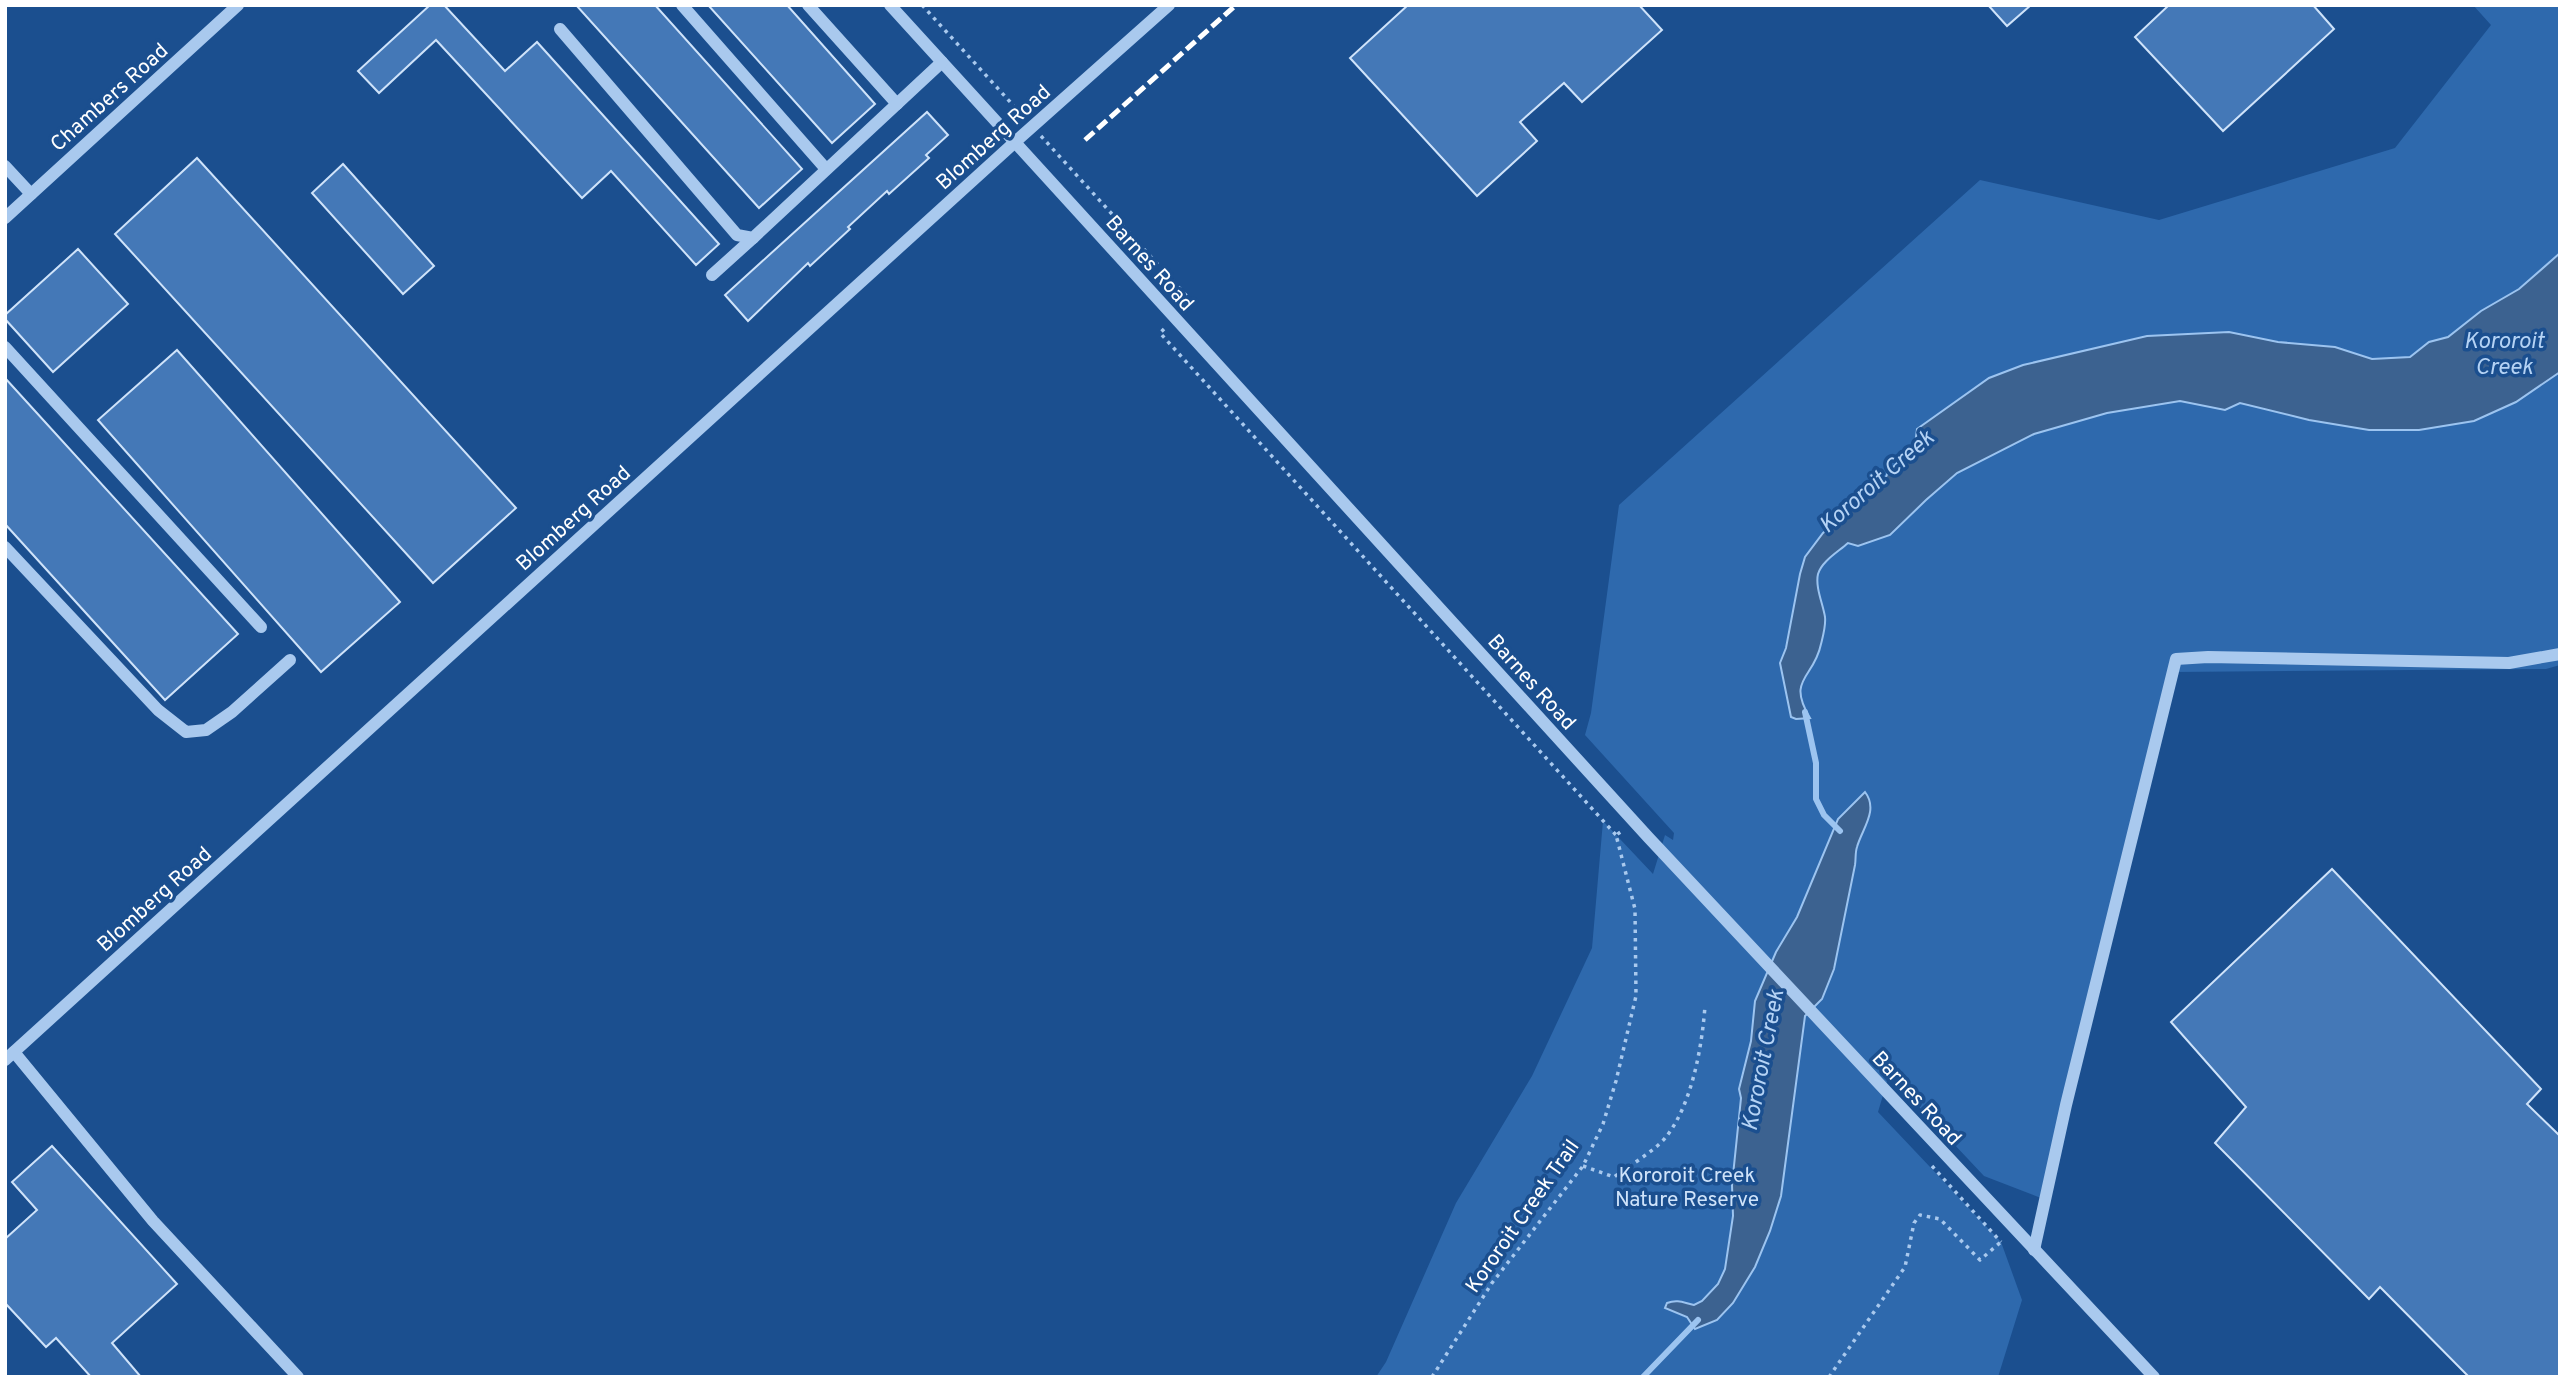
<svg xmlns="http://www.w3.org/2000/svg" width="2565" height="1382" viewBox="0 0 2565 1382" font-family="Overpass,sans-serif">
<style>
.green{fill:#2e69ad}
.water{fill:#3c6290;stroke:#9cc4f0;stroke-width:2}
.lines{fill:none;stroke-linecap:round;stroke-linejoin:round}
.stream{stroke:#9cc4f0;stroke-width:6}
.building{fill:#4478b7;stroke:#cfe3fa;stroke-width:2}
.path{stroke:#a9c9ee;stroke-width:3.5;stroke-dasharray:3.5 5;stroke-linecap:butt}
.minor{stroke:#a9c9ee;stroke-width:12}
.rail{stroke:#fff;stroke-width:5;stroke-dasharray:12 5;stroke-linecap:butt}
.labels{text-anchor:middle;stroke-width:7;stroke-linejoin:round;paint-order:stroke}
.street-label{font-size:21px;fill:#fff;stroke:#1b4f8f}
.park-label{font-size:21px;fill:#cfe3fa;stroke:#1b4f8f}
.water-label{font-size:23px;font-style:italic;fill:#b5d3f5;stroke:#1b4f8f}
</style>
<rect width="100%" height="100%" fill="#1b4f8f"/>
<!-- green -->
<path class="green" d="M 2473,5 L 2560,5 L 2560,665 L 2546,669 L 2173,672 L 2046,1200 L 1984,1176 L 1889,1075 L 1878,1112 L 2001,1242 L 2022,1300 L 1998,1377 L 1376,1377 L 1386,1362 L 1456,1203 L 1532,1076 L 1592,948 L 1603,821 L 1653,874 L 1665,835 L 1673,840 L 1674,833 L 1585,735 L 1591,713 L 1619,505 L 1980,180 L 2159,220 L 2395,148 L 2491,25 Z"/>
<!-- water -->
<g class="water">
<path d="M 2560,253 L 2560,372 L 2516,402 L 2474,421 L 2419,430 L 2369,430 L 2309,420 L 2240,403 L 2225,410 L 2180,401 L 2107,413 L 2034,434 L 1957,473 L 1926,500 L 1890,535 L 1858,546 L 1848,543 C 1838,552 1822,561 1818,574 C 1815,587 1823,604 1825,617 C 1826,626 1823,636 1821,644 C 1814,679 1786,678 1810,718 L 1796,719 L 1791,717 L 1780,663 L 1786,648 L 1800,574 L 1805,557 L 1823,533 L 1845,515 L 1865,492 L 1875,490 L 1883,484 L 1888,472 L 1915,445 L 1917,429 L 1989,378 L 2023,365 L 2147,336 L 2229,332 L 2278,342 L 2335,347 L 2372,359 L 2410,357 L 2429,342 L 2448,337 L 2481,311 L 2519,289 Z"/>
<path d="M 1865,792 C 1879,810 1862,829 1857,847 C 1855,853 1856,859 1855,865 L 1834,969 L 1822,999 L 1805,1016 L 1781,1196 L 1770,1231 L 1755,1267 L 1733,1303 L 1717,1320 L 1695,1329 L 1687,1317 L 1665,1308 L 1667,1303 C 1678,1299 1684,1303 1694,1305 L 1702,1301 L 1718,1284 L 1725,1269 L 1733,1216 L 1732,1185 L 1741,1098 L 1739,1089 L 1751,1041 L 1755,1001 L 1776,952 L 1797,917 L 1838,819 Z"/>
</g>
<g class="lines">
<!-- stream -->
<g class="stream">
<path d="M 1805,712 L 1816,763 L 1816,799 L 1824,815 L 1840,831"/>
<path d="M 1643,1377 L 1698,1320"/>
</g>
</g>
<!-- building -->
<g class="building">
<path d="M 430,5 L 444,5 L 505,71 L 537,42 L 719,244 L 696,265 L 611,171 L 582,198 L 436,40 L 379,93 L 358,71 Z"/>
<path d="M 576,5 L 655,5 L 802,169 L 759,208 Z"/>
<path d="M 708,5 L 787,5 L 875,104 L 832,143 Z"/>
<path d="M 1408,5 L 1639,5 L 1662,30 L 1582,102 L 1564,83 L 1520,122 L 1537,141 L 1477,196 L 1350,58 Z"/>
<path d="M 1988,5 L 2031,5 L 2007,26 Z"/>
<path d="M 2169,5 L 2313,5 L 2334,29 L 2223,131 L 2135,37 Z"/>
<path d="M 927,112 L 948,135 L 926,155 L 929,158 L 889,194 L 887,191 L 848,227 L 850,229 L 810,266 L 808,263 L 748,321 L 725,295 Z"/>
<path d="M 197,158 L 516,508 L 433,583 L 115,234 Z"/>
<path d="M 343,164 L 434,266 L 403,294 L 312,193 Z"/>
<path d="M 78,249 L 128,304 L 53,372 L 5,319 L 5,315 Z"/>
<path d="M 177,350 L 400,602 L 321,672 L 98,420 Z"/>
<path d="M 5,378 L 238,634 L 165,700 L 5,524 Z"/>
<path d="M 2332,869 L 2541,1089 L 2527,1104 L 2560,1136 L 2560,1377 L 2469,1377 L 2380,1287 L 2369,1299 L 2215,1143 L 2246,1107 L 2171,1022 Z"/>
<path d="M 52,1146 L 177,1284 L 112,1343 L 141,1377 L 91,1377 L 56,1338 L 46,1347 L 5,1303 L 5,1239 L 37,1210 L 12,1182 Z"/>
</g>
<g class="lines">
<!-- path -->
<g class="path">
<path d="M 922,5 L 1022,115"/>
<path d="M 1041,136 L 1192,302 L 1187,307"/>
<path d="M 1164,329 L 1160,333 L 1616,835"/>
<path d="M 1583,1166 L 1614,1177 C 1628,1167 1657,1149 1666,1137 C 1692,1104 1702,1047 1705,1006"/>
<path d="M 1932,1166 L 2001,1242"/>
<path d="M 1432,1377 L 1492,1283 L 1583,1166 L 1603,1124 L 1616,1081 L 1636,996 L 1635,909 L 1616,835 L 1622,831"/>
<path d="M 1829,1377 L 1905,1267 L 1914,1223 L 1920,1215 L 1940,1219 L 1980,1260 L 2002,1241"/>
</g>
<!-- minor -->
<g class="minor">
<path d="M 682,5 L 826,169"/>
<path d="M 808,5 L 897,104"/>
<path d="M 890,5 L 1648,837 L 2154,1377"/>
<path d="M 560,29 L 737,235 L 753,238 L 942,62"/>
<path d="M 5,166 L 31,194"/>
<path d="M 5,218 L 238,5"/>
<path d="M 712,275 L 753,238"/>
<path d="M 5,347 L 261,627"/>
<path d="M 5,547 L 158,710 L 186,732 L 206,730 L 232,712 L 290,660"/>
<path d="M 14,1052 L 153,1221 L 298,1377"/>
<path d="M 5,1060 L 1015,142 L 1169,5"/>
<path d="M 2034,1250 L 2066,1105 L 2176,659 L 2208,657 L 2509,663 L 2560,654"/>
</g>
<!-- rail -->
<path class="rail" d="M 1085,140 L 1236,5"/>
</g>
<g class="labels">
<!-- street labels -->
<g class="street-label">
<text transform="translate(109 97) rotate(-42)" y="7">Chambers Road</text>
<text transform="translate(993 137) rotate(-42)" y="7">Blomberg Road</text>
<text transform="translate(1150 263) rotate(48)" y="7">Barnes Road</text>
<text transform="translate(573 518) rotate(-42)" y="7">Blomberg Road</text>
<text transform="translate(1532 682) rotate(48)" y="7">Barnes Road</text>
<text transform="translate(154 899) rotate(-42)" y="7">Blomberg Road</text>
<text transform="translate(1917 1098) rotate(47)" y="7">Barnes Road</text>
<text transform="translate(1522 1216) rotate(-55)" y="7">Kororoit Creek Trail</text>
</g>
<!-- park labels -->
<g class="park-label">
<text x="1687" y="1182">Kororoit Creek<tspan x="1687" dy="24">Nature Reserve</tspan></text>
</g>
<!-- water labels -->
<g class="water-label">
<text x="2504" y="348">Kororoit<tspan x="2504" dy="26">Creek</tspan></text>
<text transform="translate(1876 481) rotate(-41)" y="8">Kororoit Creek</text>
<text transform="translate(1762 1060) rotate(-79)" y="8">Kororoit Creek</text>
</g>
</g>
<!-- border -->
<rect width="2565" height="1382" fill="none" stroke="#ffffff" stroke-width="14"/>
</svg>
